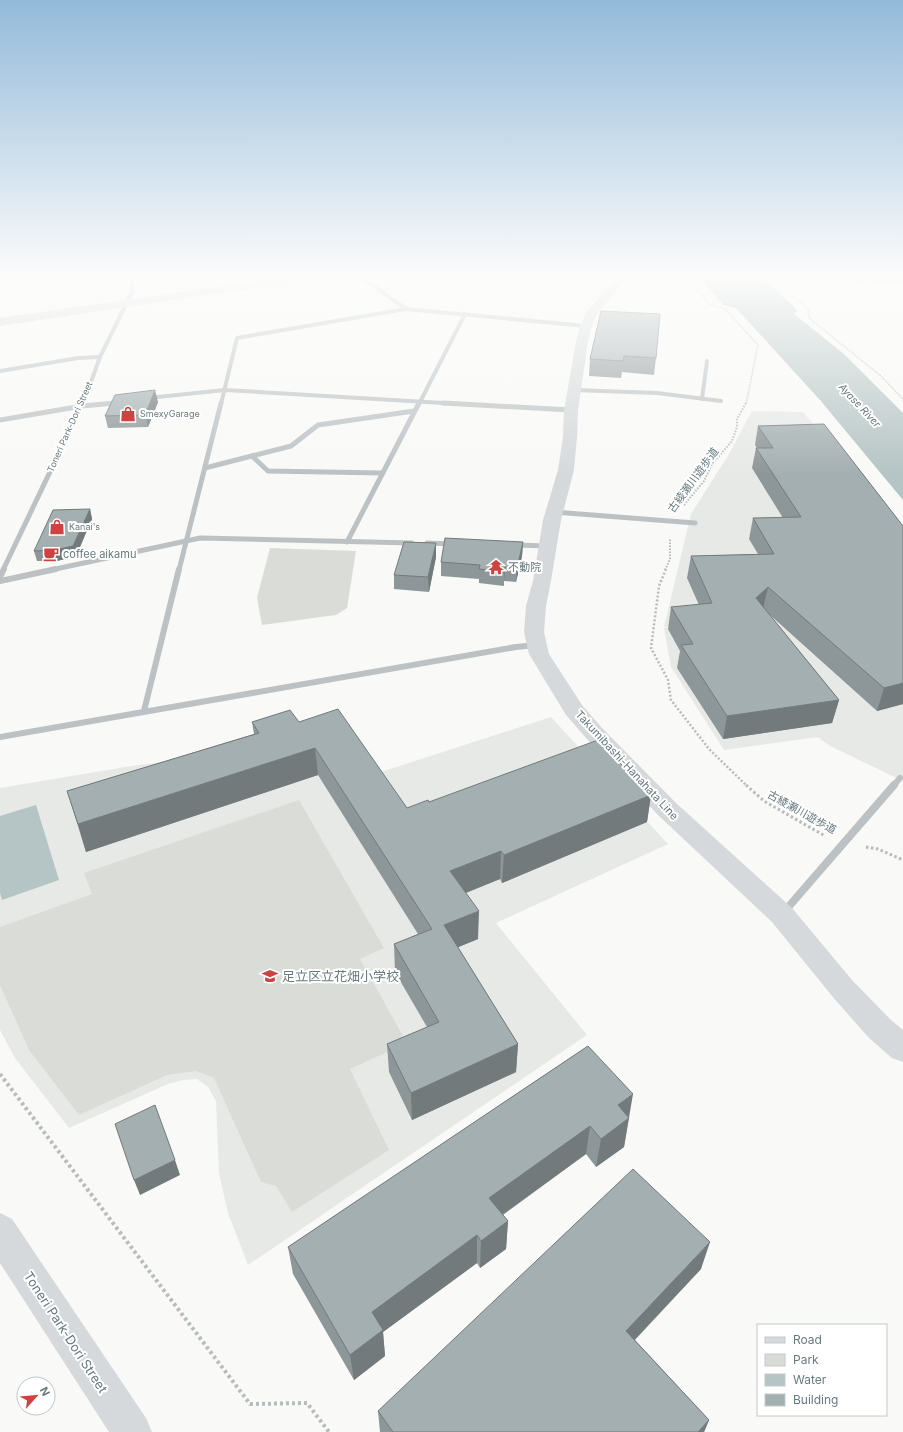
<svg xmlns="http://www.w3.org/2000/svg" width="903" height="1432" viewBox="0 0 903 1432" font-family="Inter,'Noto Sans JP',sans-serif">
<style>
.built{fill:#e7e9e7}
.green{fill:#daddd7}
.water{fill:#b5c4c4}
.pier{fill:#f9f9f7}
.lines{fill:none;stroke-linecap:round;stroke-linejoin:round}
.path-far4{stroke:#b7bcbd;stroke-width:1.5;stroke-dasharray:1 1;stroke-linecap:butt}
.path-far3{stroke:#b7bcbd;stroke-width:2;stroke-dasharray:1.5 1.5;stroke-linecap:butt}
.path-far2{stroke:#b7bcbd;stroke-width:2.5;stroke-dasharray:2 2;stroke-linecap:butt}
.path-far1{stroke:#b7bcbd;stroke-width:3;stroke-dasharray:2.5 2.5;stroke-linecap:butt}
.path{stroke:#b7bcbd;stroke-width:4;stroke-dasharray:3 3;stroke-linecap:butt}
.minor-far3{stroke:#bcc2c4;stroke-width:4}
.minor-far2{stroke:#bcc2c4;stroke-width:5}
.minor-far1{stroke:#bcc2c4;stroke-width:6}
.minor{stroke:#bcc2c4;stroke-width:8}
.major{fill:#d5d9db;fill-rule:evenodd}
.wall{fill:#8d9698}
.shaded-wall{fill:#737a7c}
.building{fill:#a4afb1;stroke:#737a7c}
.labels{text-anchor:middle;stroke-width:4;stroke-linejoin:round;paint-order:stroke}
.far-poi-label{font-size:9px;fill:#677a7e;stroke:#fff;text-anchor:start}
.far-street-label{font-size:9px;fill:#677a7e;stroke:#fff}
.far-water-label{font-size:10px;font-style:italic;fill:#627878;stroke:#fff}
.street-label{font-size:11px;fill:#677a7e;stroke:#fff}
.poi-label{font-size:11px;fill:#677a7e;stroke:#fff;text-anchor:start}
.near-poi-label{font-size:13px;fill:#677a7e;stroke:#fff;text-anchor:start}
.near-street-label{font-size:13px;fill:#677a7e;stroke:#fff}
</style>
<rect width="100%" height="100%" fill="#f9f9f7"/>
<!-- built -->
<g class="built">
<path d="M 752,411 L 803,412 L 903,528 L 903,603 L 664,627 L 691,514 L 729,454 Z"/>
<path d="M 903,605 L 903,781 L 830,746 L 818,737 L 724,750 L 671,667 L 664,628 Z"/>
<path d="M 551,717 L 668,844 L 496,923 L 587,1035 L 248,1265 L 228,1213 L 219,1173 L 216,1101 L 208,1087 L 197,1079 L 183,1080 L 168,1084 L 69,1128 L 15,1058 L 0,1030 L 0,788 L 131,766 L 224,754 L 347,721 L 381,772 Z"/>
</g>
<!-- green -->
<g class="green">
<path d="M 270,548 L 356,551 L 347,608 L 336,615 L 262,625 L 257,598 Z"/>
<path d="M 299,800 L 384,948 L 360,959 L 407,1043 L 350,1069 L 389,1150 L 292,1212 L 276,1186 L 261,1182 L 214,1078 L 196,1071 L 167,1075 L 79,1115 L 29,1050 L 0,985 L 0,927 L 92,894 L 84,873 Z"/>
</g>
<!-- water -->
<g class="water">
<path d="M 698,275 L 760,275 L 797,310 L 794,314 L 844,354 L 903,413 L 903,500 L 820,400 L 736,308 L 723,305 Z"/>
<path d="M 36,805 L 59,880 L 2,900 L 0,893 L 0,816 Z"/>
</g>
<!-- pier -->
<path class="pier" d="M 696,275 L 763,275 L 769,282 L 699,279 Z"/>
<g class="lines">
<!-- path-far4 -->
<g class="path-far4">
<path d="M 684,277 L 711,305 L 725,309 L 758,345 L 746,404"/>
<path d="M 793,296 L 808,309 L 809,318 L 881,376 L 903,399"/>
</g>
<!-- path-far3 -->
<g class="path-far3">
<path d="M 684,505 L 704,481 L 712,464 L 732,441 L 737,427 L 737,419 L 746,403"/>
<path d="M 665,570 L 670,559 L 670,538"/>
</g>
<!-- path-far2 -->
<path class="path-far2" d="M 666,569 L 659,586 L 651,648 L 668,680 L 671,700 L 709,749 L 747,786"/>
<!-- path-far1 -->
<g class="path-far1">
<path d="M 746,785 L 764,801 L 825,836"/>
<path d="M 866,847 L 878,849 L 903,860"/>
</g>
<!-- path -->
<path class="path" d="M 0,1074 L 250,1404 L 307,1403 L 329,1432"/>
<!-- minor-far3 -->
<g class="minor-far3">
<path d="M 358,275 L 406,309"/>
<path d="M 0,371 L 78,358 L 100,357"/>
<path d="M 573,390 L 657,393 L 721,401"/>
<path d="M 148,398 L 225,390 L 460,404"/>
<path d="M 702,399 L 707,361"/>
<path d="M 83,404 L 100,357 L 132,292 L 133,275"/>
<path d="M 105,404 L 120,402"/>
<path d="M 221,404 L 237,338 L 406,309 L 586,326"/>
<path d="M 419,404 L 465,314"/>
</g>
<!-- minor-far2 -->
<g class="minor-far2">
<path d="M 443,403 L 571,410"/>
<path d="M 0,420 L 82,406 L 115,403"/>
<path d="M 252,456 L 268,471 L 382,473"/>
<path d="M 205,468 L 291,446 L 318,425 L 414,411"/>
<path d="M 554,512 L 695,523"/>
<path d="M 347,542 L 419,403"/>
<path d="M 427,543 L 452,544"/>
<path d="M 515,545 L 548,546"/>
<path d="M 3,570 L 83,403"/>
<path d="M 51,570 L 200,538 L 412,543"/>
<path d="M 179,570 L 221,403"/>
</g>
<!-- minor-far1 -->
<g class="minor-far1">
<path d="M 0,577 L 4,569"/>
<path d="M 0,581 L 56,569"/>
<path d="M 144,711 L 179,569"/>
<path d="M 0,737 L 516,647 L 536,645"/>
<path d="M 893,786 L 900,778"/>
</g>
<!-- minor -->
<path class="minor" d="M 784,912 L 894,785"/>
<!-- major -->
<g class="major">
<path d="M 300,275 L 327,275 L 322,278 L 0,326 L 0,318 Z"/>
<path d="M 620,275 L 631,275 L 598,312 L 592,326 L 588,342 L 578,410 L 577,437 L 574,470 L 561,520 L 551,581 L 546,606 L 544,632 L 549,654 L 582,705 L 603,729 L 676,803 L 792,908 L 852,980 L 891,1020 L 903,1030 L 903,1062 L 892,1058 L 869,1038 L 832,996 L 772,922 L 658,815 L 587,739 L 566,715 L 529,654 L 524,632 L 526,606 L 533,581 L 543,520 L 558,470 L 563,437 L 564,410 L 576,342 L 580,326 L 587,311 Z"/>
<path d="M 743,275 L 819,275 L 903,279 L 903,285 L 748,278 Z"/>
<path d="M 0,1213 L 12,1219 L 146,1418 L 152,1432 L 109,1432 L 0,1263 Z"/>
</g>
</g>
<!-- wall -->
<g class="wall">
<path d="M 601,311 L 656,358 L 654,375 L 622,372 L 621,378 L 589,376 L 590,359 Z"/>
<path d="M 158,402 L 148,427 L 108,428 L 105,416 Z"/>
<path d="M 824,424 L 903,704 L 877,711 L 770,615 L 839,700 L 832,723 L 723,739 L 677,668 L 680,651 L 668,629 L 671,607 L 699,605 L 687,578 L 691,556 L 758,554 L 749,539 L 753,518 L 783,518 L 752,468 L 756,448 L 757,448 L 755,445 L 758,426 Z"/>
<path d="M 90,509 L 92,519 L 76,556 L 57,561 L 37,561 L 34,551 Z"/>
<path d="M 523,542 L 522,556 L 516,582 L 504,581 L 504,586 L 479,583 L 479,579 L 441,576 L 441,562 Z"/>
<path d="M 436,557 L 429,592 L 394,589 L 394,575 Z"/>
<path d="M 252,722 L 299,722 L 407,808 L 429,802 L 651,795 L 647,822 L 502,883 L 500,879 L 466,893 L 478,939 L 458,947 L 518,1044 L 516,1072 L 412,1120 L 389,1072 L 387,1044 L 427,1027 L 395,972 L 394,944 L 418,934 L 318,775 L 86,852 L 67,791 L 254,734 Z"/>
<path d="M 588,1046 L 629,1117 L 624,1147 L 596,1167 L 586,1154 L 503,1215 L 508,1221 L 506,1249 L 480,1268 L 477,1263 L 383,1332 L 385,1356 L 354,1380 L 293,1274 L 288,1247 Z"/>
<path d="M 701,1269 L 635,1340 L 709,1420 L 704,1432 L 380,1432 L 378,1411 Z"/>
</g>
<!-- shaded-wall -->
<g class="shaded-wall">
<path d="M 155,390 L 158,402 L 148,427 L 145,415 Z"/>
<path d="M 90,509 L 92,519 L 76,556 L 57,561 L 54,550 Z"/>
<path d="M 523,542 L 522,556 L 516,582 L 517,568 Z"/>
<path d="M 436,543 L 436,557 L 429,592 L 428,577 Z"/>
<path d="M 505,567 L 504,581 L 504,586 L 504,572 Z"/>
<path d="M 768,587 L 763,609 L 756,598 Z"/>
<path d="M 903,683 L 903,704 L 877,711 L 884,688 Z"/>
<path d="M 839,700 L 832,723 L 723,739 L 727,716 Z"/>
<path d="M 315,748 L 318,775 L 86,852 L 78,824 Z"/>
<path d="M 651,795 L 647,822 L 502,883 L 504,855 Z"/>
<path d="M 501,851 L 500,879 L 450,899 L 450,871 Z"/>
<path d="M 479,911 L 478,939 L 444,953 L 444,925 Z"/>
<path d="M 518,1044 L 516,1072 L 412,1120 L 411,1093 Z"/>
<path d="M 633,1094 L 624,1147 L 596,1167 L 601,1139 L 618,1105 Z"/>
<path d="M 590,1126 L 586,1154 L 488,1225 L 489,1198 Z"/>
<path d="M 175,1160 L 180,1175 L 140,1195 L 134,1180 Z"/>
<path d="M 508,1221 L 506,1249 L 480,1268 L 481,1241 Z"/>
<path d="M 477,1235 L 477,1263 L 383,1332 L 385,1356 L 354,1380 L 350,1355 L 372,1312 Z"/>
<path d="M 710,1242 L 701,1269 L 619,1356 L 626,1331 Z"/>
<path d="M 709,1420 L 704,1432 L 698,1432 Z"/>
</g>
<!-- building -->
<g class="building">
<path d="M 601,311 L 660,314 L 656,358 L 624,356 L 623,361 L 590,359 Z"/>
<path d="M 155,390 L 145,415 L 105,416 L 115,395 Z"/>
<path d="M 824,424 L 903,526 L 903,683 L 884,688 L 768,587 L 756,598 L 839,700 L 727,716 L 681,645 L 693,644 L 671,607 L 712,603 L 691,556 L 774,554 L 753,518 L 801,517 L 756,448 L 773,448 L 758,426 Z"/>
<path d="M 90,509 L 73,546 L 54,550 L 34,551 L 53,510 Z"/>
<path d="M 445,538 L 523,542 L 517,568 L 505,567 L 504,572 L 479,569 L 480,565 L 441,562 Z"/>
<path d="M 404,542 L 436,543 L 428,577 L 394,575 Z"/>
<path d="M 338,709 L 407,808 L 428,800 L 429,802 L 598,740 L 651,795 L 504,855 L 501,851 L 450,871 L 479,911 L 444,925 L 518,1044 L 411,1093 L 387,1044 L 439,1022 L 394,944 L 432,929 L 315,748 L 78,824 L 67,791 L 259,733 L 252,722 L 290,710 L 299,722 Z"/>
<path d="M 588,1046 L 633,1094 L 618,1105 L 629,1118 L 601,1139 L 590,1126 L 489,1198 L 508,1221 L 481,1241 L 477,1235 L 372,1312 L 383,1330 L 350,1355 L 288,1247 Z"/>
<path d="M 155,1105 L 175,1160 L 134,1180 L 115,1124 Z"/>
<path d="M 633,1169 L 710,1242 L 626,1331 L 709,1420 L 698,1432 L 393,1432 L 378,1411 Z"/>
</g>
<!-- sky -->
<linearGradient id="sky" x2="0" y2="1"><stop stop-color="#93bada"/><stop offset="0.58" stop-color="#fcfcfb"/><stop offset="1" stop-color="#fcfcfb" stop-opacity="0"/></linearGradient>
<rect width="903" height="475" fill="url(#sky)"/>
<!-- icons -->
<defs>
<symbol id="shop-bare" viewBox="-9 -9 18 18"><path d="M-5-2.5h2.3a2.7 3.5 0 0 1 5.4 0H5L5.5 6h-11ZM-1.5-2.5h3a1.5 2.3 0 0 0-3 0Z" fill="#ce4242" stroke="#fff" stroke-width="2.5" paint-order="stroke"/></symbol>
<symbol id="cafe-bare" viewBox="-9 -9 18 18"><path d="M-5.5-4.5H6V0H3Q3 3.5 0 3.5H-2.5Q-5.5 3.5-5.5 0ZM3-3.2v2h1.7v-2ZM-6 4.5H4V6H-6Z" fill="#ce4242" stroke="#fff" stroke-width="2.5" paint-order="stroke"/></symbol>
<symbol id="temple-bare" viewBox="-9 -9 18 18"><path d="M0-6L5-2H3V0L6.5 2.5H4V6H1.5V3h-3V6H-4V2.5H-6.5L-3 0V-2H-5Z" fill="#ce4242" stroke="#fff" stroke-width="2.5" paint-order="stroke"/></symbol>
<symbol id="school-bare" viewBox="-9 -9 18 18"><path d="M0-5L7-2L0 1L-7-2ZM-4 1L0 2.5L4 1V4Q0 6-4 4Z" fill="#ce4242" stroke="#fff" stroke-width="2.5" paint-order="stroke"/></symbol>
</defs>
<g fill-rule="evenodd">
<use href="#shop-bare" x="117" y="403" width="22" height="22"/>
<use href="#shop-bare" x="46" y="516" width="22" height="22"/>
<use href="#cafe-bare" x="40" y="543" width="22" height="22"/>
<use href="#temple-bare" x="485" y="556" width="22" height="22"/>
<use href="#school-bare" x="259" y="965" width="22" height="22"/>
</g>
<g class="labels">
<!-- far-poi labels -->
<g class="far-poi-label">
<text x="140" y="417">SmexyGarage</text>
<text x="69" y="530">Kanai's</text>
</g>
<!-- far-street labels -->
<g class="far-street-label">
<text transform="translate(70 427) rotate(-66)" y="3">Toneri Park-Dori Street</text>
</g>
<!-- far-water labels -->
<g class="far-water-label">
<text transform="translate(860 405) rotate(47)" y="4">Ayase River</text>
</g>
<!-- street labels -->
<g class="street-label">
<text transform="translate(693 480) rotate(-54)" y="4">古綾瀬川遊歩道</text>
<text transform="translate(627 765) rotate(47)" y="4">Takumibashi-Hanahata Line</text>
<text transform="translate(802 812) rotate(29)" y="4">古綾瀬川遊歩道</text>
</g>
<!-- poi labels -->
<g class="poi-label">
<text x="63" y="558">coffee aikamu</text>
<text x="508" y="571">不動院</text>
</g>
<!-- near-poi labels -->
<g class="near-poi-label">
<text x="282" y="981">足立区立花畑小学校</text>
</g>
<!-- near-street labels -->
<g class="near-street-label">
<text transform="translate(66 1332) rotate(57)" y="5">Toneri Park-Dori Street</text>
</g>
</g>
<!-- legend -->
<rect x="757" y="1324" width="130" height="92" fill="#ffffff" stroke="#c2cacb"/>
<rect x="765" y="1337" width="20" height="6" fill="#d5d9db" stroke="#c2cacb"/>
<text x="793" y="1344" font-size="12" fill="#677a7e">Road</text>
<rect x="765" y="1354" width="20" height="12" fill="#daddd7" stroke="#c2cacb"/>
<text x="793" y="1364" font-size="12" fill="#677a7e">Park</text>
<rect x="765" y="1374" width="20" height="12" fill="#b5c4c4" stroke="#c2cacb"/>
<text x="793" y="1384" font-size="12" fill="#677a7e">Water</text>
<rect x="765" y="1394" width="20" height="12" fill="#a4afb1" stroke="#c2cacb"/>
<text x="793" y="1404" font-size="12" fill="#677a7e">Building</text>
<!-- north arrow -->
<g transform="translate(36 1396) rotate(63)"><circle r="19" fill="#ffffff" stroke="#c2cacb"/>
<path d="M0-3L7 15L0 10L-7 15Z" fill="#ce4242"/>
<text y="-6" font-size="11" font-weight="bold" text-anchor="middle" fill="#677a7e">N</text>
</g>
</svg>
